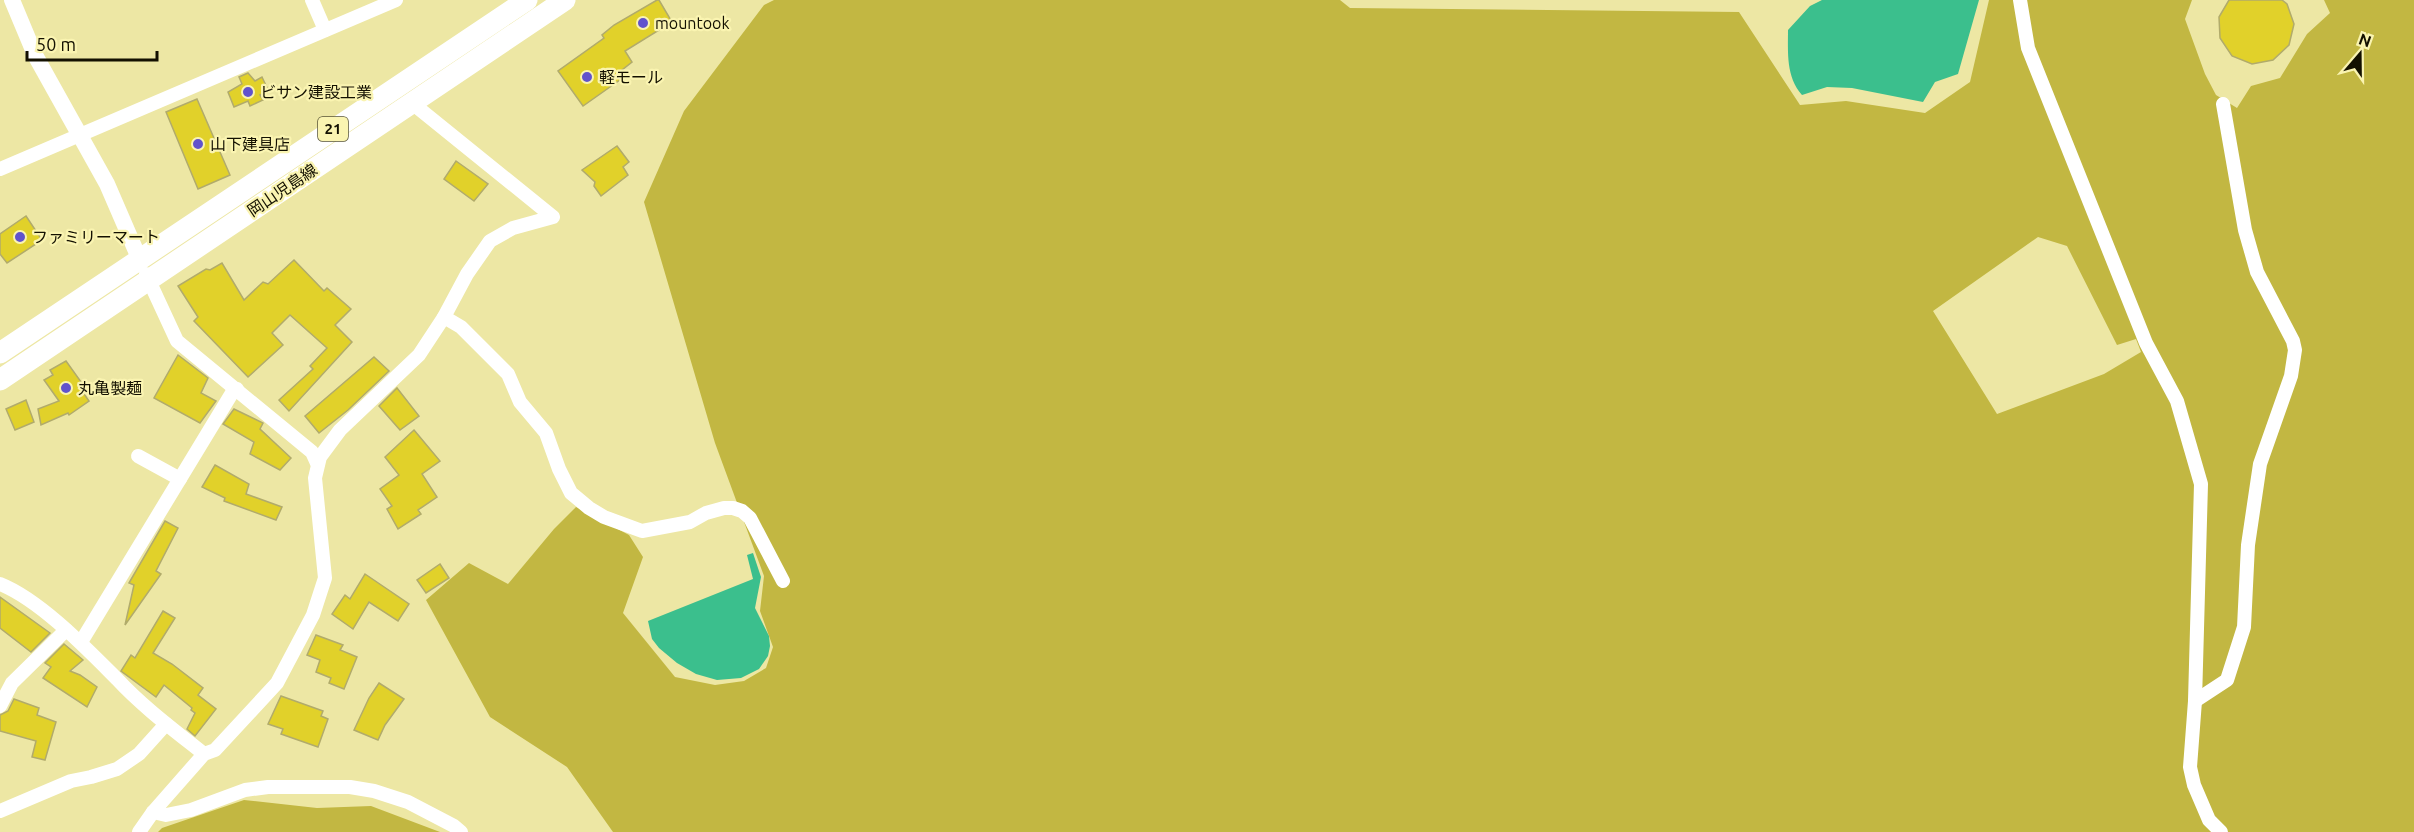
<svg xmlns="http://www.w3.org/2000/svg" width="2414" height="832" viewBox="0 0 2414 832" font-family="Ubuntu,'Noto Sans JP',sans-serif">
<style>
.forest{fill:#c2b742;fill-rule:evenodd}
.water{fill:#3bbf8d}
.building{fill:#e1d12a;stroke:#b1ab6b;stroke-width:1.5}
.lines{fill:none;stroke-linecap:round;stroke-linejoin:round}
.minor{stroke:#fff;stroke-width:14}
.tertiary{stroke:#fff;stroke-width:16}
.primary{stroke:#fff;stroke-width:21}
.poi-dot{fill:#6153cc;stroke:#faf4b1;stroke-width:2}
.labels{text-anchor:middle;stroke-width:4.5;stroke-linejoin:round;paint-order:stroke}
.shield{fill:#faf4b1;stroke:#585435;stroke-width:1.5}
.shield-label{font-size:15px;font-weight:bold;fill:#131000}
.poi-label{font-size:16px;fill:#131000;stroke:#faf4b1;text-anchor:start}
.street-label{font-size:16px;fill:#131000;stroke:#faf4b1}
</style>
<rect width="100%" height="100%" fill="#ede7a4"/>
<!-- forest -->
<g class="forest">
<path d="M 774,0 L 1340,0 L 1350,8 L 1739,12 L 1800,105 L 1846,101 L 1925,113 L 1970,82 L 1989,0 L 2192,0 L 2185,19 L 2205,74 L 2216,95 L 2237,108 L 2251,86 L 2280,78 L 2307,34 L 2330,13 L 2324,0 L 2414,0 L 2414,832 L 613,832 L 567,767 L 490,717 L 426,600 L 469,563 L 508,584 L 554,529 L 576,507 L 629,535 L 643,557 L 623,613 L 675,677 L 715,685 L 744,681 L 766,668 L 773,647 L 760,611 L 764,576 L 715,443 L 644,202 L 684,111 L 764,5 ZM 2038,237 L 2067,246 L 2117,345 L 2136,339 L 2141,352 L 2104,374 L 1997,414 L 1933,311 Z"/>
<path d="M 244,800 L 317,808 L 371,806 L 440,832 L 158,832 L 162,828 Z"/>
</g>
<!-- water -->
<g class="water">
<path d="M 1822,0 L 1979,0 L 1958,74 L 1935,82 L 1923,102 L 1852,88 L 1827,87 L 1802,95 C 1786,77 1788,53 1788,30 L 1810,6 Z"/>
<path d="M 753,553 L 761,577 L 755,608 L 769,636 L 770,646 L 768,656 L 759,669 L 741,678 L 717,680 L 696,674 L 677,663 L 659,648 L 652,639 L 648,621 L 753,579 L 747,555 Z"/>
</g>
<!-- building -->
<g class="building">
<path d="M 657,0 L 659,0 L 672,22 L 625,51 L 632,62 L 622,70 L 627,75 L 583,106 L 558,71 L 604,38 L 602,35 L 614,25 Z"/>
<path d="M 2229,0 L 2282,0 L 2287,4 L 2294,24 L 2289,45 L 2273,60 L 2252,64 L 2232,56 L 2220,38 L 2219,17 Z"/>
<path d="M 248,73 L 255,81 L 262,77 L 269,92 L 260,95 L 263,100 L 250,106 L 248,101 L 234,107 L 228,92 L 242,84 L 239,77 Z"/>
<path d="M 197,99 L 230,175 L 198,189 L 166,112 Z"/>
<path d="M 617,146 L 629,162 L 623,167 L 628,175 L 601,196 L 594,186 L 595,182 L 582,170 Z"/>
<path d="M 456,161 L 488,184 L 474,201 L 444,179 Z"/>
<path d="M 26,216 L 42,240 L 7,263 L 0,254 L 0,234 Z"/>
<path d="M 294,260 L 324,291 L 327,288 L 351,309 L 335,325 L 352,342 L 289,411 L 279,400 L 313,369 L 310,366 L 327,348 L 290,315 L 272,333 L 283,345 L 248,377 L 194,321 L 198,317 L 178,286 L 206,269 L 210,270 L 222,263 L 244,300 L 263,282 L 268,284 Z"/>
<path d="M 178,355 L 208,378 L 201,393 L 216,401 L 200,423 L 154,398 Z"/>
<path d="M 374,357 L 389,371 L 348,410 L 319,433 L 305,416 Z"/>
<path d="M 66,361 L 84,386 L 82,391 L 89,401 L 69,415 L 68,413 L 41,425 L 38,409 L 59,401 L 44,380 L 53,375 L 50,370 Z"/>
<path d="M 397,388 L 419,416 L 400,430 L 379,406 Z"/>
<path d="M 26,400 L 34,422 L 15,430 L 6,409 Z"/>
<path d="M 234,409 L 263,423 L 260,429 L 291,458 L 280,470 L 250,454 L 254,442 L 223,424 Z"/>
<path d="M 414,430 L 440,461 L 422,474 L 437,497 L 418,510 L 421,514 L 398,529 L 387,509 L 392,506 L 380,489 L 399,475 L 385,457 Z"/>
<path d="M 215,465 L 249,484 L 246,494 L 282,507 L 276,520 L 224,501 L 225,498 L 202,487 Z"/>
<path d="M 165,521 L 178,528 L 156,571 L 161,574 L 125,625 L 134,585 L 129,583 Z"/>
<path d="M 440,564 L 449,578 L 426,593 L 417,580 Z"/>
<path d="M 365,574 L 409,604 L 398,621 L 369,602 L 353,629 L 332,614 L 345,595 L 350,599 Z"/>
<path d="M 0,597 L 50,633 L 31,652 L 0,628 Z"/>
<path d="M 163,611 L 175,618 L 153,653 L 172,664 L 203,688 L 198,695 L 216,709 L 195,736 L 187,729 L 195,713 L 191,710 L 192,708 L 164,685 L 156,697 L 121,671 L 131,655 L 135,658 Z"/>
<path d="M 316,635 L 343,645 L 340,650 L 357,657 L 344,689 L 329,683 L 331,678 L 316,672 L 320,660 L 307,655 Z"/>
<path d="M 64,644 L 83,660 L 70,671 L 80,675 L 97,687 L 87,707 L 43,678 L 51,667 L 45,663 Z"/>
<path d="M 379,683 L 404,699 L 385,725 L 378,740 L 354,730 L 369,698 Z"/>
<path d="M 281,696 L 323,711 L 321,716 L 328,719 L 318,747 L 281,734 L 283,729 L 268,724 Z"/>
<path d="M 14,699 L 39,708 L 37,715 L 56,722 L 45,760 L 32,757 L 36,741 L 0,731 L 0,715 L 8,711 Z"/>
</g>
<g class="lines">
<!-- minor -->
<g class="minor">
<path d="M 312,0 L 325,30"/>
<path d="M 2020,0 L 2028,48 L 2146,343 L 2177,401 L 2201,484 L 2195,701 L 2190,767 L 2194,785 L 2209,820 L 2221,832"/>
<path d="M 0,169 L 396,0"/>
<path d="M 146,274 L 177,341 L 312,452 L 317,463"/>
<path d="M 444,317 L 461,327 L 508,374 L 520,402 L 546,433 L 559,469 L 571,493 L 589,508 L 604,517 L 642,531 L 690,522 L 706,513 L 724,508 L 733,508 L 742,511 L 750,518 L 783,581"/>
<path d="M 138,456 L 180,479"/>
<path d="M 0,584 C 40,600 87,649 117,679 C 143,707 174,730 204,754"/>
<path d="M 81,642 L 232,393 L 237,389"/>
<path d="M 2195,701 L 2227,680 L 2244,627 L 2248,545 L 2260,464 L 2291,376 L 2295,350 L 2293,341 L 2257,272 L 2245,230 L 2223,104"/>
<path d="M 0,706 L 12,683 L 66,630"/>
<path d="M 0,811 L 71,781 L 91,777 L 117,769 L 139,754 L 166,724"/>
<path d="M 153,812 L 166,815 L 191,810 L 245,790 L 268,787 L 350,787 L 374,791 L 408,802 L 454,826 L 461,832"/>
<path d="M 139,832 L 153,812 L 204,754 L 215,750 L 277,683 L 313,615 L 325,578 L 315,478 L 320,457 L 340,430 L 419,355 L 444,317 L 467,274 L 490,241 L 513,228 L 553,217 L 412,103"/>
</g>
<!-- tertiary -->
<path class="tertiary" d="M 12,0 L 35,55 L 107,184 L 139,258"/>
<!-- primary -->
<g class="primary">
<path d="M 0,353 L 527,0"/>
<path d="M 0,380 L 565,0"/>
</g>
</g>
<!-- markers -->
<g class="poi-dot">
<circle cx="643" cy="23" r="6"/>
<circle cx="587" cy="77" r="6"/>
<circle cx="248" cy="92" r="6"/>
<circle cx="198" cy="144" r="6"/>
<circle cx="20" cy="237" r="6"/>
<circle cx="66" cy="388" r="6"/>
</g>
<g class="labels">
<!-- shield labels -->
<rect class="shield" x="318" y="117" width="30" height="24" rx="4.5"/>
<g class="shield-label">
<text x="333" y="134">21</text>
</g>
<!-- poi labels -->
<g class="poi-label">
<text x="655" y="29">mountook</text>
<text x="599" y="83">軽モール</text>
<text x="260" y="98">ビサン建設工業</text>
<text x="210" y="150">山下建具店</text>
<text x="32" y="243">ファミリーマート</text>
<text x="78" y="394">丸亀製麺</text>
</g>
<!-- street labels -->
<g class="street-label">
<text transform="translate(282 190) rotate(-34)" y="6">岡山児島線</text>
</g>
</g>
<!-- north arrow -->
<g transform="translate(2360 54) rotate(20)" stroke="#faf4b1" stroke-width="4.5" paint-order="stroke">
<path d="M0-4.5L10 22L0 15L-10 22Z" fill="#131000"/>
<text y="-9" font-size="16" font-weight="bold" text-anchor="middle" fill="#131000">N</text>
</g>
<!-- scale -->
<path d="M27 51v9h130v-9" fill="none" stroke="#131000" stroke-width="3"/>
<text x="36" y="51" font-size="18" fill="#131000" stroke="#faf4b1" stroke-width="4.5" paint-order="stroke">50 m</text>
</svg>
